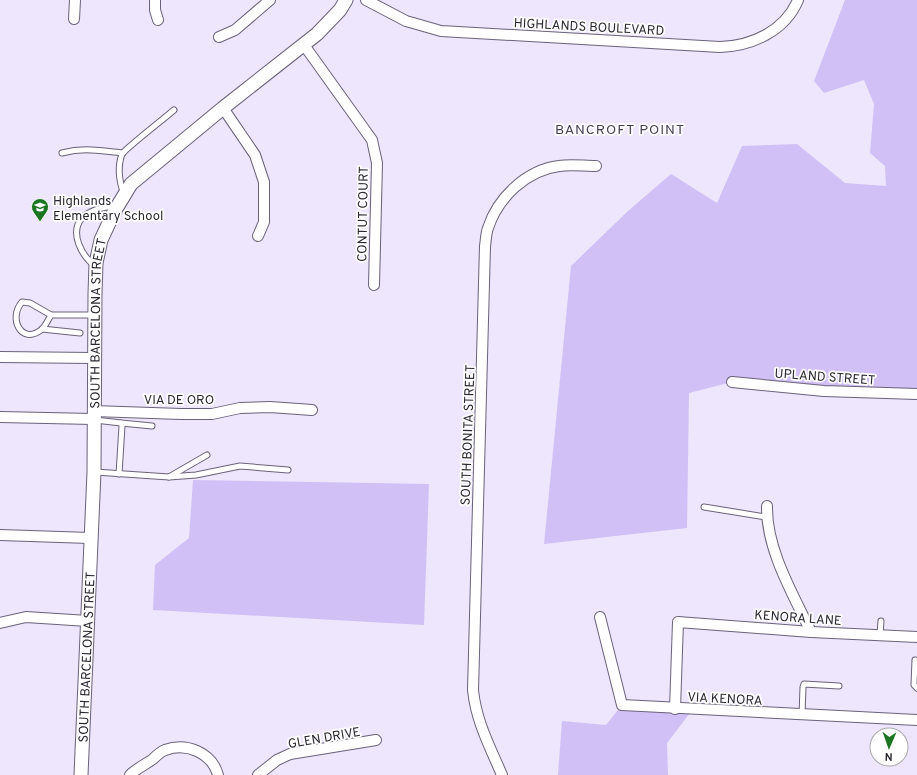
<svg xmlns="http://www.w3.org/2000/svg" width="917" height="775" viewBox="0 0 917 775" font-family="Overpass,sans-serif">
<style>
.green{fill:#d1c0f5}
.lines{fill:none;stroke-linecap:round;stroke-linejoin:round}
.service-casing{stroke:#6a627a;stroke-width:7}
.minor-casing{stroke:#6a627a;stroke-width:12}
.secondary-casing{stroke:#6a627a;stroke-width:15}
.service{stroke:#fff;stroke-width:5}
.minor{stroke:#fff;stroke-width:10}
.secondary{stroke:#fff;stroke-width:13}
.labels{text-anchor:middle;stroke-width:3.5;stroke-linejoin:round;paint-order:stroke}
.street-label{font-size:13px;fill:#2b2832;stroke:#fff}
.poi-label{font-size:13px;fill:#2b2832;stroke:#fff;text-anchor:start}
.neighbourhood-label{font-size:14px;letter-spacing:1px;fill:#463f55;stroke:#fff}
</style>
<rect width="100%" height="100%" fill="#ede6fc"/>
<!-- green -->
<g class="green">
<path d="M 845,0 L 917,0 L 917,395 L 732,382 L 689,393 L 687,528 L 544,544 L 571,266 L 628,211 L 671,174 L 717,203 L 742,146 L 797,144 L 845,183 L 886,186 L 885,166 L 870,153 L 874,104 L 864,80 L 824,93 L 814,81 Z"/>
<path d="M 193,480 L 429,484 L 424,625 L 153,610 L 155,565 L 189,538 Z"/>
<path d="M 622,705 L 693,709 L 667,743 L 668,775 L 558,775 L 562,721 L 606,725 Z"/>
</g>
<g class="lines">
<defs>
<g id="service">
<path d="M 62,153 C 85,147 100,151 123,153"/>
<path d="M 124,194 C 119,181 117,168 122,154 C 125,149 166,117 174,110"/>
<path d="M 95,266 C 82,256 69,233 82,218 C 91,209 104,207 115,206"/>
<path d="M 22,302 L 30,303 L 51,315 C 48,320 45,327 41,330 C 21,345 8,318 22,302 Z"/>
<path d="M 51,315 L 94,315"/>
<path d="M 42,329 L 80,333"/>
<path d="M 95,420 L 121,423 L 122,426 L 119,474"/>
<path d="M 121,423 L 152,426"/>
<path d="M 95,472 L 169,477 L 207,455"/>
<path d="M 169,477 L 196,475 L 240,466 L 288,470"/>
<path d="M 704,507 L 766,517"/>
<path d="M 880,635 L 881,621"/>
<path d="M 915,660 L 914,685 L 917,688"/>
<path d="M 802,715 L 803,687 L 804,684 L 839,686"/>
</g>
<g id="minor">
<path d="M 155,0 L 155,10 L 158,20"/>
<path d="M 366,0 L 406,21 L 441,31 L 720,47 C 752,46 785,31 798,0"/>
<path d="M 74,19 L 75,0"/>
<path d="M 219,37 L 235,30 L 270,0"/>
<path d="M 304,45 L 372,140 L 377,163 L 374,285"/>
<path d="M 223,108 L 255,155 L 264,182 L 264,222 L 258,236"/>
<path d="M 0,357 L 93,358"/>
<path d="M 732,382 L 824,391 L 917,394"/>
<path d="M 93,411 L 181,414 L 212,414 L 240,408 L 270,407 L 312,410"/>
<path d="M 0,417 L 93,419"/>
<path d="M 767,506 C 766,549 793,594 811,632"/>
<path d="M 0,535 L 90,538"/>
<path d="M 600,617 L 622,705 L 917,720"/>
<path d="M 0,623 L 26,617 L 88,621"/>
<path d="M 675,709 L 678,622 L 811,632 L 917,637"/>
<path d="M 130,775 C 137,768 145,765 153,759 C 157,755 160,752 165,750 C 187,742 212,753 218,775"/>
<path d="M 258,775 L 277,760 L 290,754 L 376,740"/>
<path d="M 502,775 C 490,747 476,721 473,690 L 485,246 C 486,240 486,233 488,228 C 498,197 527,170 559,166 C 571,164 584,166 596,166"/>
</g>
<g id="secondary">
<path id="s1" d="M 81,775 L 94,472 L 95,294 L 96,263 L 101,240 L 114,212 L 131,184 L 223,108 L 317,34 L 340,10 L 346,0"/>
</g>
</defs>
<!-- service casing -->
<use href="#service" class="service-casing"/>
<!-- minor casing -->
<use href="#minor" class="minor-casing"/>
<!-- secondary casing -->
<use href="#secondary" class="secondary-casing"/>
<!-- service -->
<use href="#service" class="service"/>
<!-- minor -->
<use href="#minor" class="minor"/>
<!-- secondary -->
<use href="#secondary" class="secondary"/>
</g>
<!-- icons -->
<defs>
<symbol id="school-pin" viewBox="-11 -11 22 30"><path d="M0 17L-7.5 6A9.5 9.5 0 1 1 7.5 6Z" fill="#1c7522" stroke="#fff"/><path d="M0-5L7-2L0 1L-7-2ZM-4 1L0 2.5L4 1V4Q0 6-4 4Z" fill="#fff"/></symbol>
</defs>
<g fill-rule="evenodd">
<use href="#school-pin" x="30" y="197" width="20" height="27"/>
</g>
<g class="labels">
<!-- street labels -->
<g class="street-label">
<text transform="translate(589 26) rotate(3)" y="5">HIGHLANDS BOULEVARD</text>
<text transform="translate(362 214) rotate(-89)" y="5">CONTUT COURT</text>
<text dy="5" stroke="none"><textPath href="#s1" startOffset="452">SOUTH BARCELONA STREET</textPath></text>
<text transform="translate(825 376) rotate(4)" y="5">UPLAND STREET</text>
<text x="179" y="404">VIA DE ORO</text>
<text transform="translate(467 435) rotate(-88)" y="5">SOUTH BONITA STREET</text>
<text transform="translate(798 617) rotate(4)" y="5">KENORA LANE</text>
<text dy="5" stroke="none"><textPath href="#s1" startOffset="118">SOUTH BARCELONA STREET</textPath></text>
<text transform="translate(725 698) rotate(3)" y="5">VIA KENORA</text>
<text transform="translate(324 737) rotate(-10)" y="5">GLEN DRIVE</text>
</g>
<!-- poi labels -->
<g class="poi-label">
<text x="53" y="205">Highlands<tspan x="53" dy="15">Elementary School</tspan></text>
</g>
<!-- neighbourhood labels -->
<g class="neighbourhood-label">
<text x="620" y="134">BANCROFT POINT</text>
</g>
</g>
<!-- north arrow -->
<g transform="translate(889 747) rotate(182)"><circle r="19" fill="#ffffff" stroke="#aaa9ad"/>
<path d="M0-3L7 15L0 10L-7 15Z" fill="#1c7522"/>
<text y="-6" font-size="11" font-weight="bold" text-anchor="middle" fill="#2b2832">N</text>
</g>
</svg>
